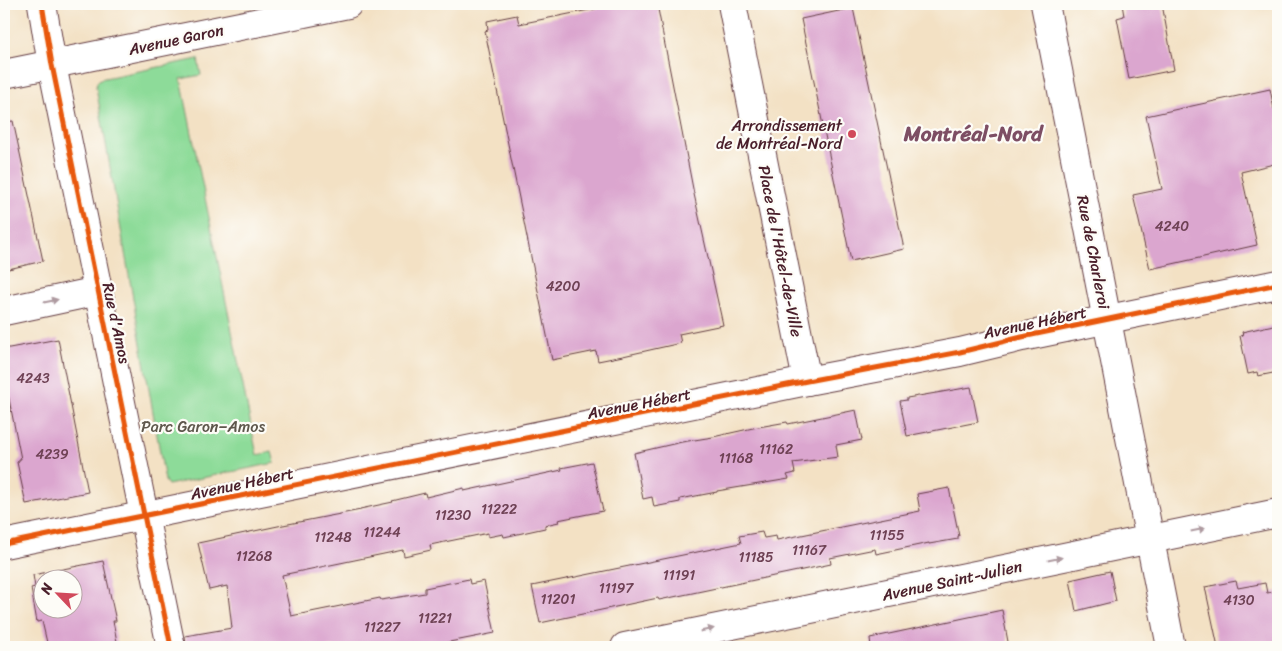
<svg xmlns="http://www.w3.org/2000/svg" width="1282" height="651" viewBox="0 0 1282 651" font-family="Sriracha,sans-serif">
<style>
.green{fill:#8ddb99;stroke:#6c7d62}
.building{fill:#dba6cf;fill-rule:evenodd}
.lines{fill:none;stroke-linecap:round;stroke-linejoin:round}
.street-casing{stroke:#633c42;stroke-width:30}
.street{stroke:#fff;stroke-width:28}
.cycleway-casing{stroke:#fdfcf7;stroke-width:8}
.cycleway{stroke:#e8590c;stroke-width:5}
.oneway{fill:#ae9aa0}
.poi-dot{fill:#d1495b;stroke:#fdfcf7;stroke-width:2}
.labels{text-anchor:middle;stroke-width:4.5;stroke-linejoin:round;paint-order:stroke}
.number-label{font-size:14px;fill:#6e4154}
.street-label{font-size:16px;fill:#4a1f2b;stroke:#fdfcf7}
.poi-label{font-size:16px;fill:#4a1f2b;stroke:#fdfcf7;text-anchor:end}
.park-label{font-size:16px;fill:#5e574c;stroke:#fdfcf7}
.district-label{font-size:21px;font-weight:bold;fill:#7d4e64;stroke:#fdfcf7}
</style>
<rect width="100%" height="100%" fill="#fdfcf7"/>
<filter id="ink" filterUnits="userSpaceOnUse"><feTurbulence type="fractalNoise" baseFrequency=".02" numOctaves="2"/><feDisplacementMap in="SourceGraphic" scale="10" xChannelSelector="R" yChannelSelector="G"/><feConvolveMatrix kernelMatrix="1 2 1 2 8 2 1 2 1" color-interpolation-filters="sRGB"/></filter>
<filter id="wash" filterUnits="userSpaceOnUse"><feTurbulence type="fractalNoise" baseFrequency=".0096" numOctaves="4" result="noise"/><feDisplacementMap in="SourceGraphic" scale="20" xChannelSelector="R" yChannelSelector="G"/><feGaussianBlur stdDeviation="1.12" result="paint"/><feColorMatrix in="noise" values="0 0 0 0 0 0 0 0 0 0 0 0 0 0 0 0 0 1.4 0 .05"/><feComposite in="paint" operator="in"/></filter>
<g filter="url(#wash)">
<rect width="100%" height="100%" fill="#f3e1c4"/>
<!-- green -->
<path class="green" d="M 198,59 L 201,75 L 181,79 L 257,455 L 272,452 L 275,463 L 168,485 L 165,481 L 96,87 L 97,82 L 100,79 Z"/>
<g id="blocks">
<!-- building -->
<g class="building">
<path d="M 619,4 L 657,4 L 694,194 L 723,325 L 679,334 L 681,343 L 623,356 L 598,361 L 596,351 L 552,360 L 485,31 L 488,30 L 487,21 L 517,15 L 519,24 Z"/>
<path d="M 1122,4 L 1162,4 L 1174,70 L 1129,79 L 1117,18 L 1124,16 Z"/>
<path d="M 853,8 L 904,249 L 851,261 L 801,19 Z"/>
<path d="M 1270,89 L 1274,109 L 1278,109 L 1278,163 L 1241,172 L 1257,245 L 1150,269 L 1133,195 L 1162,189 L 1146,116 Z"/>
<path d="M 13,121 L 43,261 L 4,270 L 4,122 Z"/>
<path d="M 1278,324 L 1278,372 L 1258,376 L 1257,372 L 1248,374 L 1240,336 L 1243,335 L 1242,332 Z"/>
<path d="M 58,339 L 88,492 L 26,504 L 17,462 L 19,461 L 19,459 L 21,459 L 4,374 L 4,349 Z"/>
<path d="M 971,387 L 978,422 L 907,436 L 900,401 L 907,400 L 907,398 Z"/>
<path d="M 856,410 L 862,440 L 836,445 L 838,457 L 793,463 L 795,473 L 787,475 L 789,479 L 717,491 L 717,492 L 680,499 L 680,502 L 654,507 L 652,497 L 643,499 L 634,453 L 682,442 L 713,437 L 753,428 L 787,422 L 788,424 Z"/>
<path d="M 592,462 L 603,511 L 558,520 L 559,522 L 545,525 L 545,528 L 504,537 L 503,534 L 488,537 L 488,533 L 430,545 L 431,550 L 404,556 L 403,550 L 282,575 L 291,616 L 380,598 L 381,600 L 425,593 L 425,588 L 469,579 L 470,584 L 484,581 L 495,633 L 424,647 L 186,647 L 185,636 L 232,628 L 227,586 L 209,590 L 198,543 L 278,526 L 361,510 L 360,509 L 393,502 L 392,501 L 425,493 L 426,497 L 464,488 L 464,491 L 562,470 L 561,468 Z"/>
<path d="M 949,488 L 959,536 L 958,536 L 958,539 L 929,544 L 929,543 L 876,554 L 875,549 L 830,558 L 831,564 L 659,600 L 658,598 L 540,623 L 532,586 L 741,543 L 739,536 L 762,532 L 764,538 L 776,536 L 777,540 L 920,511 L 917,494 Z"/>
<path d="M 103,561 L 116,621 L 113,621 L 118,647 L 48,647 L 42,621 L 37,622 L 31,588 L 35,587 L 33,575 ZM 42,578 L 72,578 L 72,608 L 42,608 Z"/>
<path d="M 1110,571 L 1116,601 L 1076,611 L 1070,580 Z"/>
<path d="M 1236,581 L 1238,588 L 1265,583 L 1267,593 L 1278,591 L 1278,647 L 1218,647 L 1205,587 Z"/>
<path d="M 1002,610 L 1009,647 L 871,647 L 870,638 Z"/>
</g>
</g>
</g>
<g filter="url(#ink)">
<use href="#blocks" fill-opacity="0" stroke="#633c42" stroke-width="1"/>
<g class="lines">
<defs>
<g id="street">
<path d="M 42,4 L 52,65 L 171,647"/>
<path d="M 732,4 L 807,381"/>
<path d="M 1045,4 L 1171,647"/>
<path d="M 4,74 L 348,4"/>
<path d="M 4,311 L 98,291"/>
<path d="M 4,544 L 807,381 L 960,352 L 1022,337 L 1278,284"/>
<path d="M 625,647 L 1278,513"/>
</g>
</defs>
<!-- street casing -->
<use href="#street" class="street-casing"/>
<!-- street -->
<use href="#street" class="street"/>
<defs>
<g id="cycleway">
<path d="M 42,4 L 52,65 L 171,647"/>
<path d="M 4,544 L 807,381 L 960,352 L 1022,337 L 1278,284"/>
</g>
</defs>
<!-- cycleway casing -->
<use href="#cycleway" class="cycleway-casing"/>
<!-- cycleway -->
<use href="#cycleway" class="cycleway"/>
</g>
<!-- one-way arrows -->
<defs><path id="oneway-solid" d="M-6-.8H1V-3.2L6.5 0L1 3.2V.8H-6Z" transform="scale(1.25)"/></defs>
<g class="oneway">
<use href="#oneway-solid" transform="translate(51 301) rotate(-12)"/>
<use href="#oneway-solid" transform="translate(1198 530) rotate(-12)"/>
<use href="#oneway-solid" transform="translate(1055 559) rotate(-12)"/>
<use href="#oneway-solid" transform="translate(707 630) rotate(-12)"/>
</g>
</g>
<!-- markers -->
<circle class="poi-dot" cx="852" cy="134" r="5"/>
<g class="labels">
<!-- number labels -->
<g class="number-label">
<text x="1172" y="231">4240</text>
<text x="563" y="291">4200</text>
<text x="33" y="383">4243</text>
<text x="776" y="454">11162</text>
<text x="52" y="459">4239</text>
<text x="736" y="463">11168</text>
<text x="499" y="514">11222</text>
<text x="453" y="520">11230</text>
<text x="382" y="537">11244</text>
<text x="887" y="540">11155</text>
<text x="333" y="542">11248</text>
<text x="809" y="555">11167</text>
<text x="254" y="561">11268</text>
<text x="756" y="562">11185</text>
<text x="679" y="580">11191</text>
<text x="616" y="593">11197</text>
<text x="558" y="604">11201</text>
<text x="1239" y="605">4130</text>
<text x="435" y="623">11221</text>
<text x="382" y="632">11227</text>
</g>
<!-- street labels -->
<g class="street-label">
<text transform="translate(176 39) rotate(-12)" y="6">Avenue Garon</text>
<text transform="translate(781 251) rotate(79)" y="6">Place de l'Hôtel-de-Ville</text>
<text transform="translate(1094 252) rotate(79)" y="6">Rue de Charleroi</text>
<text transform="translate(1035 322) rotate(-12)" y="6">Avenue Hébert</text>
<text transform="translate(117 323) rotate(78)" y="6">Rue d'Amos</text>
<text transform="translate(639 403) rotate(-11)" y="6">Avenue Hébert</text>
<text transform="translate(242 483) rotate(-12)" y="6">Avenue Hébert</text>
<text transform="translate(952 580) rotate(-12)" y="6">Avenue Saint-Julien</text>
</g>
<!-- poi labels -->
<g class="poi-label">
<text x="842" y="131">Arrondissement<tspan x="842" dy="18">de Montréal-Nord</tspan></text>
</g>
<!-- park labels -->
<g class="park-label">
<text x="203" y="432">Parc Garon–Amos</text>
</g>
<!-- district labels -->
<g class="district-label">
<text x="973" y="141">Montréal-Nord</text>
</g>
</g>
<!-- margin -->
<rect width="1282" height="651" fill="none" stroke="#fdfcf7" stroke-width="20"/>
<!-- north arrow -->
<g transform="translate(58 594) rotate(295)"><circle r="24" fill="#fdfcf7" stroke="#b5a4a5"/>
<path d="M0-4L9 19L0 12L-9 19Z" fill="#d1495b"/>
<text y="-8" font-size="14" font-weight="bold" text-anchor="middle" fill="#4a1f2b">N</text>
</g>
</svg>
